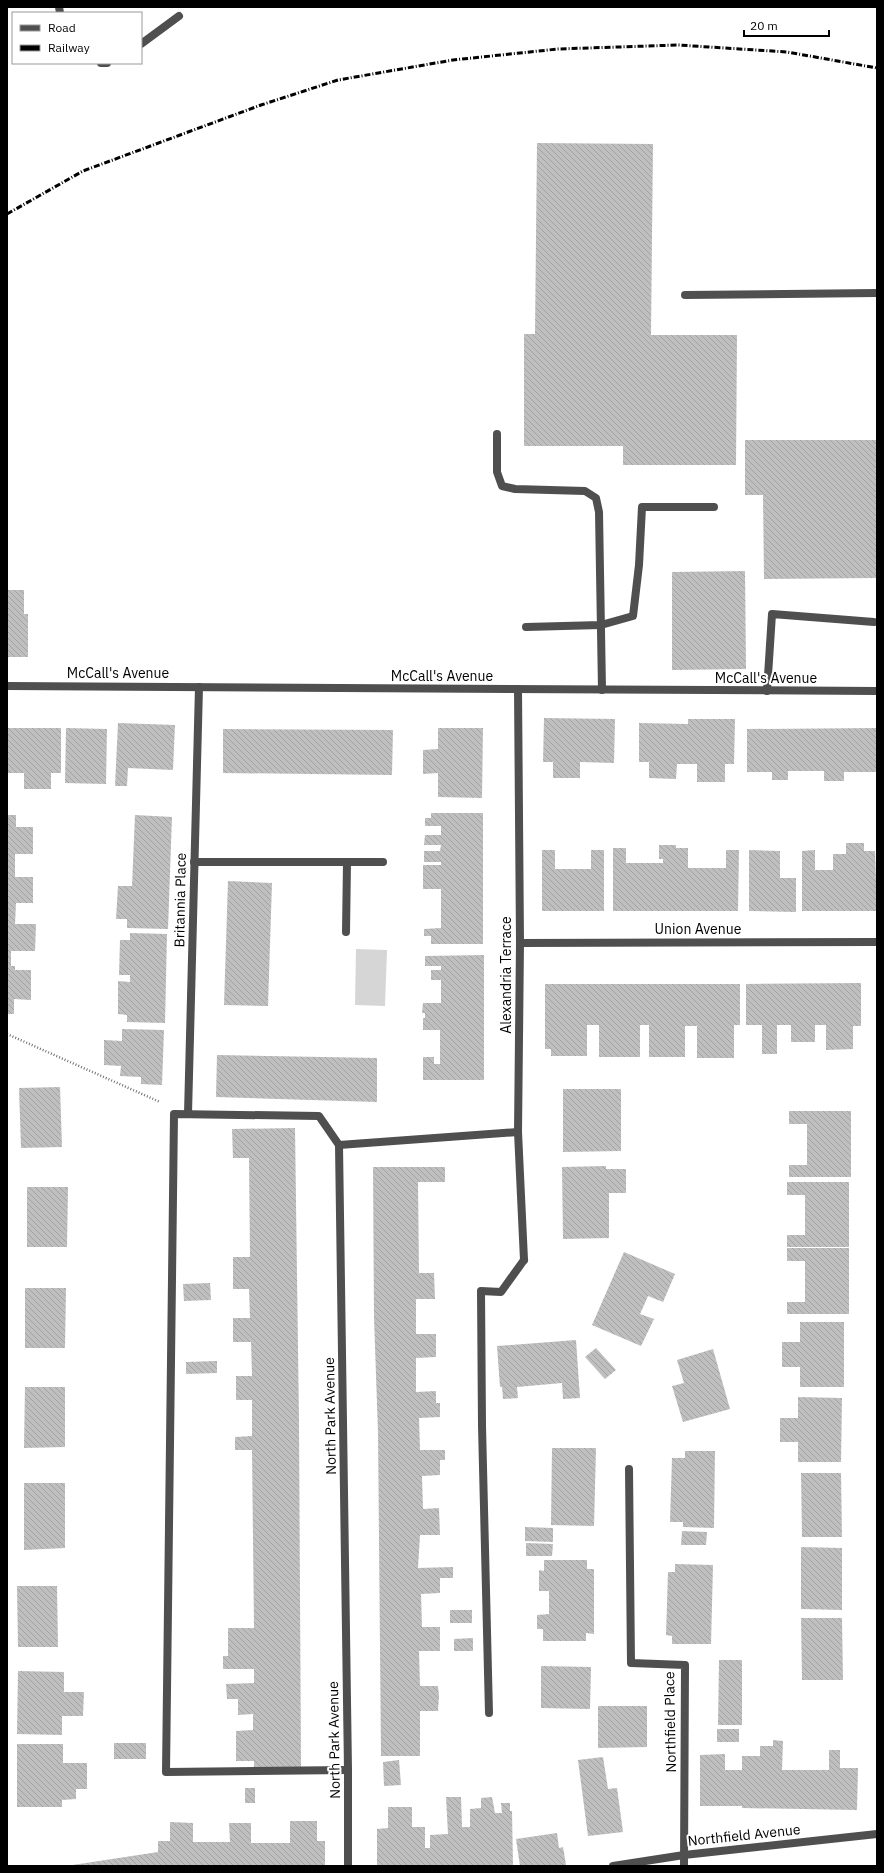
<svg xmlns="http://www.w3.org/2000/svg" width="884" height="1873" viewBox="0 0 884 1873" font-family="'IBM Plex Sans',sans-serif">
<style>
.green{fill:#d6d6d6}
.building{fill:url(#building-back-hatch)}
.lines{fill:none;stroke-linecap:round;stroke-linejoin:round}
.path{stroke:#717171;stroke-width:2.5;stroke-dasharray:1 2;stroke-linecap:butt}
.service{stroke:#4f4f4f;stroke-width:8}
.minor{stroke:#4f4f4f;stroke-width:8}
.tertiary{stroke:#4f4f4f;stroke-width:8}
.rail{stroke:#000;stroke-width:3;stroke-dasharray:6 2 1 2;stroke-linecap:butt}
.labels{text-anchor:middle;stroke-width:4;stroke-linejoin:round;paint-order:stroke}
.street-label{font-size:14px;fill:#000;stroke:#fff}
</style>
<defs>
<pattern id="building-back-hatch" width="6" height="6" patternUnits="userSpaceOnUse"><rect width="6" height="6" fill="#bfbfbf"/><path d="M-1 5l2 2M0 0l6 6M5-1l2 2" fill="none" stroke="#a2a2a2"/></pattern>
</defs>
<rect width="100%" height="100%" fill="#fff"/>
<!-- green -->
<path class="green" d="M 356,949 L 387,950 L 385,1006 L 355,1005 Z"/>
<!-- building -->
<g class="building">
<path d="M 537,143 L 653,144 L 651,335 L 737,335 L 736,465 L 623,465 L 623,446 L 524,446 L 524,334 L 535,334 Z"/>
<path d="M 745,440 L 877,440 L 877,578 L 764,579 L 763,495 L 745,495 Z"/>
<path d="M 745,571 L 746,669 L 672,670 L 672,572 Z"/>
<path d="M 7,590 L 24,590 L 24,614 L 28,614 L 28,657 L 7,657 Z"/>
<path d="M 544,718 L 615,719 L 614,763 L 580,762 L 580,778 L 553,778 L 553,762 L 543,762 Z"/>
<path d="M 688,719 L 735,719 L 734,764 L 725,764 L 725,782 L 697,782 L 697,764 L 677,764 L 676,779 L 649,778 L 649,762 L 639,762 L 639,723 L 688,724 Z"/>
<path d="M 118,723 L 175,725 L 173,770 L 128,768 L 127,786 L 115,786 Z"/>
<path d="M 7,728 L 61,728 L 61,773 L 51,773 L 51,789 L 24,789 L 24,773 L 7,773 Z"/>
<path d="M 66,728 L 107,729 L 106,784 L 65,783 Z"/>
<path d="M 438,728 L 483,728 L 482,798 L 438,797 L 438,773 L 423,774 L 423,750 L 438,749 Z"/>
<path d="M 877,728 L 877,772 L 844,772 L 844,781 L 824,781 L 824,771 L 788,771 L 788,780 L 772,780 L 772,772 L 747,772 L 747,729 Z"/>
<path d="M 223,729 L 393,730 L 392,775 L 223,773 Z"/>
<path d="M 431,813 L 483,813 L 483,944 L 431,944 L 431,936 L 424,936 L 424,929 L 441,928 L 441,889 L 423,889 L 423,865 L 441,865 L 441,862 L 424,862 L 424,851 L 440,851 L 441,845 L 424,845 L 425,835 L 441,835 L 441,826 L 425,826 L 425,818 L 431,818 Z"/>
<path d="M 7,815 L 16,815 L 16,827 L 33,827 L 33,854 L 15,854 L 15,877 L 33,877 L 33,903 L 16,903 L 15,924 L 36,924 L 35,951 L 11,951 L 11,966 L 15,966 L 15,970 L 31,970 L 31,1000 L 14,999 L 14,1014 L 7,1014 Z"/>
<path d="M 135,815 L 172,817 L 168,929 L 127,928 L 127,919 L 116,919 L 118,886 L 132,886 Z"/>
<path d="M 846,843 L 864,843 L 864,851 L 875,851 L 877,911 L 802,911 L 802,851 L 815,850 L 815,870 L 833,870 L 833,854 L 846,854 Z"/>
<path d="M 659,845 L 676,845 L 676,848 L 688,848 L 688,868 L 726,868 L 726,850 L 739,850 L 738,911 L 613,911 L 613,848 L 626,848 L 626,863 L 663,863 L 663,859 L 659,859 Z"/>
<path d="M 542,850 L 555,850 L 555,869 L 591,869 L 591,850 L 604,850 L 604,911 L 542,911 Z"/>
<path d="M 749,850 L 780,851 L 780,878 L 796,878 L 796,912 L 749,911 Z"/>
<path d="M 228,881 L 272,883 L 268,1006 L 224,1005 Z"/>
<path d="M 130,933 L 167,934 L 165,1023 L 127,1022 L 127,1015 L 118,1014 L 118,981 L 130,982 L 130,975 L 119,975 L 120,940 L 130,940 Z"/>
<path d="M 484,955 L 484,1080 L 423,1080 L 423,1057 L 434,1057 L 434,1064 L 440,1064 L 440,1030 L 423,1030 L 423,1018 L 425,1018 L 425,1013 L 422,1013 L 423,1003 L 441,1003 L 441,980 L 431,980 L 431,970 L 441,970 L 441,966 L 425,966 L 425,956 Z"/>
<path d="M 861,983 L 861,1026 L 853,1026 L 853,1049 L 826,1050 L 826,1025 L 815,1025 L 815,1042 L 791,1042 L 791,1025 L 777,1025 L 777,1054 L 762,1054 L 762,1025 L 746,1025 L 746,984 Z"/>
<path d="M 545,984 L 740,984 L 740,1025 L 734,1025 L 734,1058 L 697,1058 L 697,1026 L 685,1026 L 685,1057 L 649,1057 L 649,1025 L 640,1025 L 640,1057 L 599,1057 L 599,1025 L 587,1025 L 587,1056 L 551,1056 L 551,1049 L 545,1049 Z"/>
<path d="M 122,1029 L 164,1030 L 162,1085 L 141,1084 L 141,1077 L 120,1076 L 121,1066 L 104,1065 L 104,1040 L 122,1041 Z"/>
<path d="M 217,1055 L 377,1058 L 377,1102 L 216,1097 Z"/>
<path d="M 60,1087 L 62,1147 L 21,1148 L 19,1088 Z"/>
<path d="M 563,1089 L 621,1089 L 621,1151 L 563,1152 Z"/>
<path d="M 789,1111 L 851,1111 L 851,1177 L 789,1177 L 789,1165 L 807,1165 L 807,1124 L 789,1124 Z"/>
<path d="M 295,1128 L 299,1421 L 301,1768 L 254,1769 L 254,1761 L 236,1761 L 236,1731 L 253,1730 L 253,1714 L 238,1715 L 238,1699 L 227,1699 L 226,1684 L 254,1683 L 254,1669 L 223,1669 L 223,1656 L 228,1656 L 228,1628 L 254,1628 L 252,1450 L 235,1450 L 235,1437 L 252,1436 L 252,1400 L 236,1400 L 236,1376 L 252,1376 L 251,1342 L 233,1342 L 233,1318 L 250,1318 L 249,1289 L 233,1289 L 233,1257 L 250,1257 L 249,1158 L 233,1158 L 232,1129 Z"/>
<path d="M 606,1166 L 606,1169 L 626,1169 L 626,1193 L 609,1193 L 609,1238 L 563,1239 L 562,1167 Z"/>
<path d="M 373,1167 L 445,1167 L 445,1182 L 418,1182 L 419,1273 L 434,1273 L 435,1299 L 416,1299 L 416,1334 L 436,1334 L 436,1357 L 416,1358 L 416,1392 L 436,1391 L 436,1403 L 440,1403 L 440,1417 L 419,1418 L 420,1450 L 445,1450 L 445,1460 L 440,1460 L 440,1475 L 422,1476 L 423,1509 L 439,1508 L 440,1535 L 420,1535 L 418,1568 L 453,1567 L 453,1578 L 440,1578 L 440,1593 L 421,1594 L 422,1627 L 440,1627 L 440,1651 L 419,1651 L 420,1686 L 438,1686 L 439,1696 L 438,1711 L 420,1711 L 420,1756 L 381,1756 L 378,1432 L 374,1318 Z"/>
<path d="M 787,1182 L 849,1182 L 849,1247 L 787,1247 L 787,1235 L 805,1235 L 805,1195 L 787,1195 Z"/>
<path d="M 27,1187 L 68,1187 L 67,1247 L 27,1247 Z"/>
<path d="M 787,1248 L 849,1248 L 849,1314 L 787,1314 L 787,1302 L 805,1302 L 805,1261 L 787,1261 Z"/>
<path d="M 624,1252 L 675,1274 L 663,1302 L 648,1296 L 645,1303 L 640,1314 L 654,1319 L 641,1346 L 592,1325 Z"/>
<path d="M 210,1283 L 211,1300 L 184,1301 L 183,1284 Z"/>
<path d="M 25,1288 L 66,1288 L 65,1348 L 25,1348 Z"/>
<path d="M 800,1322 L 844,1322 L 844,1387 L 800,1387 L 800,1367 L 782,1367 L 782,1342 L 800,1342 Z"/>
<path d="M 576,1340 L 580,1398 L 563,1399 L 562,1383 L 517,1387 L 518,1398 L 503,1399 L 502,1387 L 500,1387 L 497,1346 Z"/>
<path d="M 596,1348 L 616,1370 L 605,1379 L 585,1357 Z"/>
<path d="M 713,1349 L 730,1409 L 683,1422 L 672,1386 L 684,1383 L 677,1360 Z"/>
<path d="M 217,1361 L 217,1373 L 186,1374 L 186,1362 Z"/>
<path d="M 25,1387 L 65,1387 L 65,1447 L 24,1448 Z"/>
<path d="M 798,1397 L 842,1398 L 841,1462 L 798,1462 L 798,1442 L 780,1442 L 780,1418 L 798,1418 Z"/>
<path d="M 552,1448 L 596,1448 L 594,1526 L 551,1525 Z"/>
<path d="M 685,1451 L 715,1451 L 714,1528 L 683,1527 L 683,1522 L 670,1522 L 672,1458 L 685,1458 Z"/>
<path d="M 801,1473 L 841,1473 L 842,1537 L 802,1537 Z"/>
<path d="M 24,1483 L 65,1483 L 65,1548 L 24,1550 Z"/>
<path d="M 525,1527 L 553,1528 L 553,1542 L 525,1541 Z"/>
<path d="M 682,1531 L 707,1532 L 706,1545 L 681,1545 Z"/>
<path d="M 526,1543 L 553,1544 L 552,1556 L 526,1556 Z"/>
<path d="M 801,1547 L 842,1548 L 842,1610 L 801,1609 Z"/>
<path d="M 544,1560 L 587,1560 L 587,1569 L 594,1569 L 594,1634 L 586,1633 L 586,1641 L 543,1641 L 543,1629 L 537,1629 L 537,1615 L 549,1614 L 549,1591 L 539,1591 L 539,1570 L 544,1571 Z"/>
<path d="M 675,1564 L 713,1565 L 711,1644 L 672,1644 L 672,1636 L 666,1635 L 668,1572 L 675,1572 Z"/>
<path d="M 17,1586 L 57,1586 L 58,1647 L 18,1647 Z"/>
<rect x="450" y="1610" width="22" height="13"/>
<path d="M 801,1618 L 842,1618 L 843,1680 L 802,1680 Z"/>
<path d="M 473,1638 L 473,1651 L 454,1651 L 454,1639 Z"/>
<path d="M 719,1660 L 742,1660 L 742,1725 L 718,1725 Z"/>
<path d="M 541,1666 L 591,1667 L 590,1709 L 541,1708 Z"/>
<path d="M 18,1671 L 64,1672 L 64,1692 L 84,1692 L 83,1716 L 62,1716 L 62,1735 L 17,1734 Z"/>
<path d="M 598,1706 L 647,1706 L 647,1747 L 598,1748 Z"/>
<rect x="717" y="1729" width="22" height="13"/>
<path d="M 773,1740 L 783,1741 L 782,1770 L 829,1770 L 829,1750 L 840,1750 L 840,1768 L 858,1768 L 857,1810 L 742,1808 L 742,1806 L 700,1806 L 700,1755 L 725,1754 L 725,1770 L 742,1770 L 742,1756 L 760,1756 L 760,1746 L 773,1746 Z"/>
<rect x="114" y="1743" width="32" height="16"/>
<path d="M 17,1744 L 63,1744 L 63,1763 L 87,1763 L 87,1789 L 76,1789 L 76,1799 L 62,1800 L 62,1807 L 17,1807 Z"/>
<path d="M 603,1757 L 608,1789 L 617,1788 L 623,1832 L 588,1836 L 578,1760 Z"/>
<path d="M 399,1760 L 401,1785 L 384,1786 L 383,1762 Z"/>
<rect x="245" y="1788" width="10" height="15"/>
<path d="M 446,1797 L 461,1797 L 462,1827 L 470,1827 L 470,1809 L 481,1808 L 481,1798 L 492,1797 L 495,1813 L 502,1813 L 501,1803 L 510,1803 L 510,1811 L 512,1811 L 513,1866 L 377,1866 L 377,1829 L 388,1828 L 388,1807 L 412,1807 L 412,1827 L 425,1827 L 425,1848 L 430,1848 L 430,1835 L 448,1834 Z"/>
<path d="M 290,1821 L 317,1821 L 317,1841 L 325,1841 L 325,1866 L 66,1866 L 158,1852 L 158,1841 L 170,1841 L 170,1822 L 193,1823 L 193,1842 L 230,1842 L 229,1823 L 251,1823 L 251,1843 L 290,1843 Z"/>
<path d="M 557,1833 L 559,1848 L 563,1847 L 566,1865 L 520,1866 L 516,1839 Z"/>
</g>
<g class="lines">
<!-- path -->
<path class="path" d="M 7,1034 L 160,1102"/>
<!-- service -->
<g class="service">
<path d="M 59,7 L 60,13"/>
<path d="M 141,44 L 179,16"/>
<path d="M 101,63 L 107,63"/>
<path d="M 685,295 L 877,293"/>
<path d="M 497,434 L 497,472 L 502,486 L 515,489 L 585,491 L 596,498 L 599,512 L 602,690"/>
<path d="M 526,627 L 601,625 L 633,616 L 639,565 L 642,507 L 714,507"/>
<path d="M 767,691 L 772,614 L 874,622"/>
<path d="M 194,862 L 383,862"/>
<path d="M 346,932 L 347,862"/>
<path d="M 339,1145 L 319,1116 L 174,1114 L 166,1772 L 348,1770"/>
<path d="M 489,1713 L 482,1426 L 481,1291 L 501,1292 L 524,1260"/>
</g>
<!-- minor -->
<g class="minor">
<path d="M 518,689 L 520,943 L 518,1132 L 524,1260"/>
<path d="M 520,943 L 877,942"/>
<path d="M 188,1114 L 199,687"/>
<path d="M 629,1469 L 631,1663 L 685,1665 L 684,1866"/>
<path d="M 348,1866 L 348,1770 L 339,1145 L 518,1132"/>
</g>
<!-- tertiary -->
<g class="tertiary">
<path d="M 7,686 L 877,691"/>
<path d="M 613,1866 L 684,1855 L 877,1834"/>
</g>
<!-- rail -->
<path class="rail" d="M 7,214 L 83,171 L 261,105 L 338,80 L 453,60 L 558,49 L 678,45 L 787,52 L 877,68"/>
</g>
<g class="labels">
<!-- street labels -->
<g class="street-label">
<text x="118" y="678">McCall's Avenue</text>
<text x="442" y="681">McCall's Avenue</text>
<text x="766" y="683">McCall's Avenue</text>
<text transform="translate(180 900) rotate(-89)" y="5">Britannia Place</text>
<text x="698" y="934">Union Avenue</text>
<text transform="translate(506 975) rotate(-90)" y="5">Alexandria Terrace</text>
<text transform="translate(330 1416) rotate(-91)" y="5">North Park Avenue</text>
<text transform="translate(670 1722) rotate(-91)" y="5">Northfield Place</text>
<text transform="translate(334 1740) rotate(-91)" y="5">North Park Avenue</text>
<text transform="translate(744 1835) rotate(-6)" y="5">Northfield Avenue</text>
</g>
</g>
<!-- border -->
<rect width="884" height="1873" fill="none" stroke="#000000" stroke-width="16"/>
<!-- legend -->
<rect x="12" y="12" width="130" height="52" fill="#ffffff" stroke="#999999"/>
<rect x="20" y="25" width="20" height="6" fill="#4f4f4f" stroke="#999999"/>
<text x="48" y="32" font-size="12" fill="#000000">Road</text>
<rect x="20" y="45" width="20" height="6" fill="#000000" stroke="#999999"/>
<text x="48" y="52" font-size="12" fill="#000000">Railway</text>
<!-- scale -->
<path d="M744 30v6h85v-6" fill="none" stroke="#000000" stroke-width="2"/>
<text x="750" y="30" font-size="12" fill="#000000" stroke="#ffffff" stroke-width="3" paint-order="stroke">20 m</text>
</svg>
